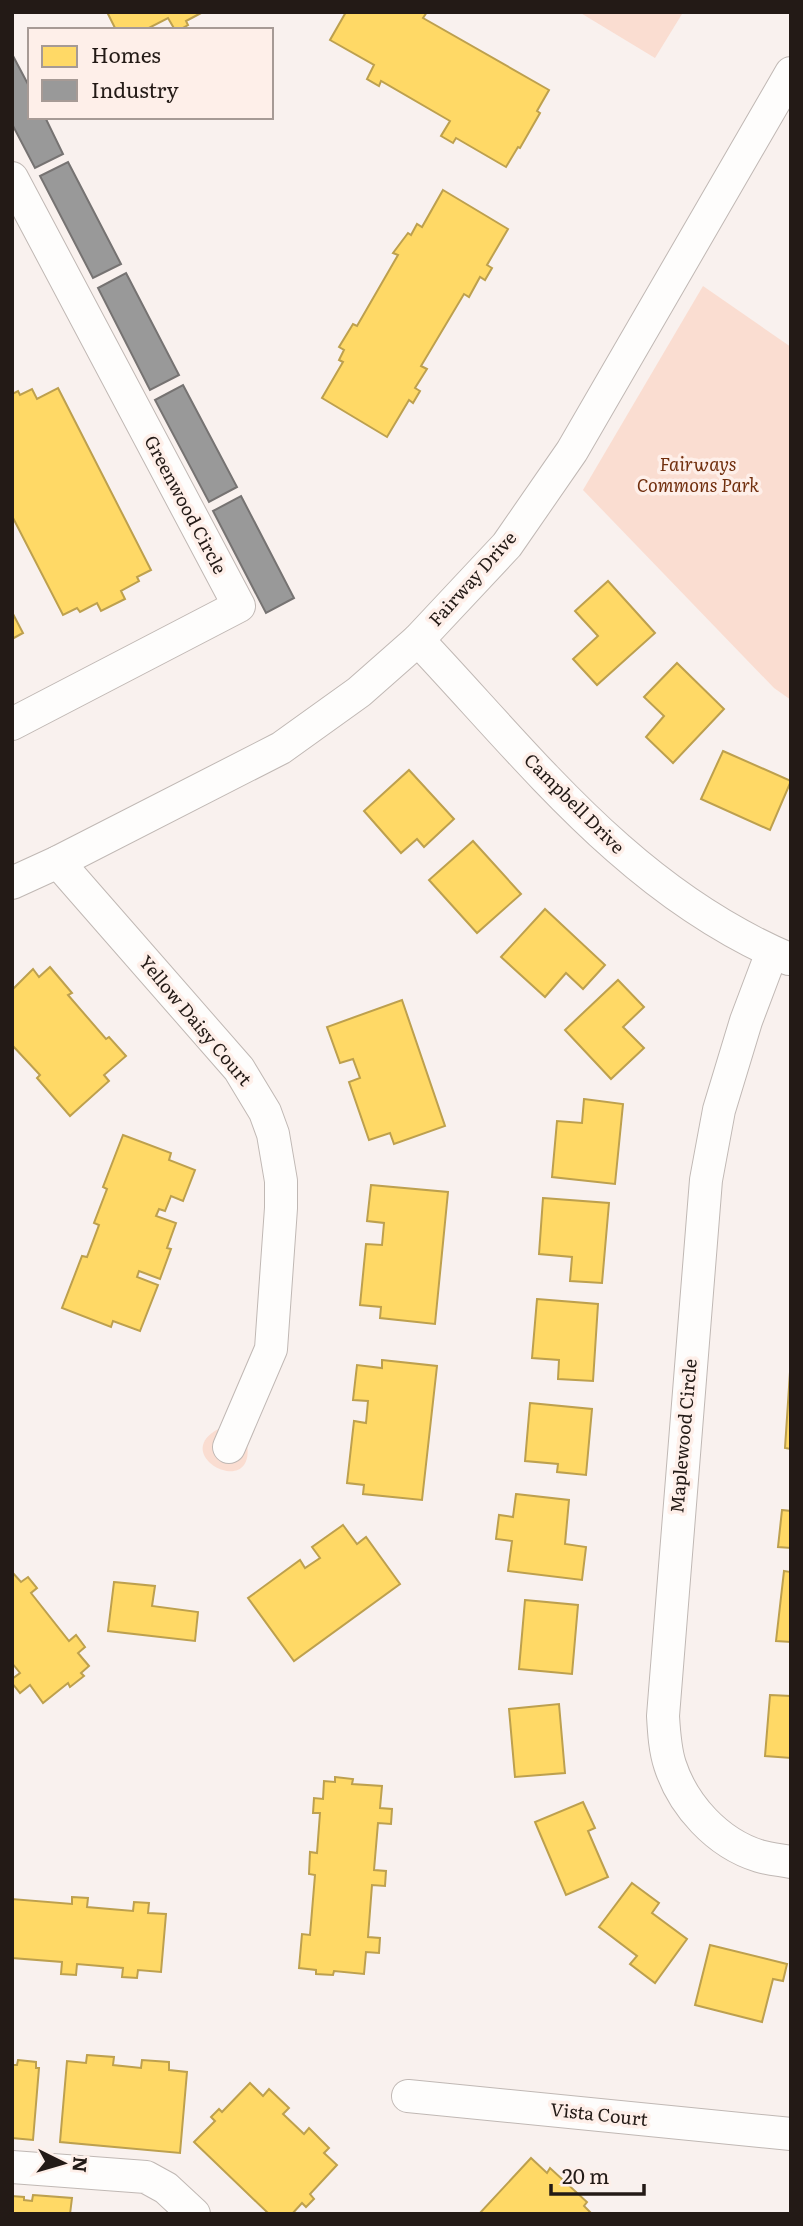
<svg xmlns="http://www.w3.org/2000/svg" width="803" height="2226" viewBox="0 0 803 2226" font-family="Literata,serif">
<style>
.green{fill:#faddd1}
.homes{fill:#ffd966;stroke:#bda04e;stroke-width:2}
.industry{fill:#999;stroke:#767372;stroke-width:2}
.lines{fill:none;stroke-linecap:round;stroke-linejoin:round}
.street-casing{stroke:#c0b8b4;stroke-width:34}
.street{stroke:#fefdfc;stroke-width:32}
.labels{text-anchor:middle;stroke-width:7;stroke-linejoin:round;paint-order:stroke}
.park-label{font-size:18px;font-style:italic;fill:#712f0e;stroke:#feefe9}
.street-label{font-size:18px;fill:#231a16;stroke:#feefe9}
</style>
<rect width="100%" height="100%" fill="#f9f1ee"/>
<!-- green -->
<g class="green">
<path d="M 579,12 L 679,12 L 682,14 L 655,58 Z"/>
<path d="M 703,286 L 791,347 L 791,700 L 774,688 L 583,490 Z"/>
<path d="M 220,1428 L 247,1444 C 256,1501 166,1455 220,1428 Z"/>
</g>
<!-- homes -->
<g class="homes">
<path d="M 107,12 L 203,12 L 186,21 L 188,25 L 179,30 L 175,30 L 168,18 L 145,30 L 116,30 Z"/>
<path d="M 346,12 L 427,12 L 423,18 L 549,90 L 537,111 L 540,113 L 520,148 L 518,147 L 506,167 L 456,138 L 453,143 L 441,136 L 450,121 L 381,81 L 379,86 L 367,79 L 374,65 L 330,40 Z"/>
<path d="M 443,190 L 508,229 L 487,265 L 492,268 L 485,280 L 480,277 L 469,297 L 464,294 L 421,366 L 427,369 L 415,388 L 420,391 L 413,403 L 409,400 L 387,437 L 322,398 L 343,362 L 339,360 L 344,350 L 339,347 L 353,324 L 357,326 L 398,255 L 393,253 L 408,233 L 411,235 L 417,224 L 422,227 Z"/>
<path d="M 58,388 L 151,570 L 137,577 L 139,581 L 121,591 L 125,599 L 101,611 L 97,603 L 80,612 L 77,608 L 63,615 L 12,516 L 12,394 L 18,391 L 20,395 L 32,389 L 37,399 Z"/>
<path d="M 608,581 L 655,633 L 597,685 L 573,659 L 598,636 L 575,611 Z"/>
<path d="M 12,612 L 23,633 L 12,639 Z"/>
<path d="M 677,663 L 724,709 L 673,763 L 646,737 L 664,716 L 644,697 Z"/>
<path d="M 723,751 L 791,781 L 770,830 L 701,799 Z"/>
<path d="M 409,770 L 454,819 L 424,847 L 417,839 L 401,853 L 364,811 Z"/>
<path d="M 473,841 L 521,894 L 477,933 L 429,880 Z"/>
<path d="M 545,909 L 605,965 L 583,989 L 566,973 L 545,997 L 501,957 Z"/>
<path d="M 50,967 L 72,993 L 68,995 L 106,1039 L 109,1037 L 126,1056 L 104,1075 L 109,1081 L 70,1116 L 37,1078 L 40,1075 L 12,1045 L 12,990 L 33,969 L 39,977 Z"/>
<path d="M 618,980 L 644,1007 L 623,1027 L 644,1048 L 611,1079 L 565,1030 Z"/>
<path d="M 402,1000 L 445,1126 L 394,1144 L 390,1133 L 369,1140 L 349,1082 L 360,1078 L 353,1059 L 340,1063 L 327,1027 Z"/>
<path d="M 584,1099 L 623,1104 L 615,1184 L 552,1177 L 557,1121 L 582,1123 Z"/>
<path d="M 123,1135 L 171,1153 L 169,1160 L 195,1170 L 183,1201 L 171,1196 L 165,1211 L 159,1209 L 156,1216 L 176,1223 L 167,1248 L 171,1249 L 160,1279 L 139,1271 L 137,1277 L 158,1285 L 140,1331 L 113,1321 L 111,1327 L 62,1308 L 82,1256 L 87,1257 L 99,1225 L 94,1223 L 107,1189 L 103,1187 Z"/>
<path d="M 371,1185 L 448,1192 L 435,1324 L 380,1318 L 381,1307 L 360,1305 L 366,1244 L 382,1245 L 384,1223 L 367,1221 Z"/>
<path d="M 543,1198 L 609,1203 L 602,1283 L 570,1281 L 572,1257 L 539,1254 Z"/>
<path d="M 537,1299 L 598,1304 L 593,1381 L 558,1379 L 559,1360 L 532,1358 Z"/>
<path d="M 382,1360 L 437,1366 L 422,1500 L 363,1494 L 364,1485 L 347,1483 L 354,1421 L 366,1423 L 368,1401 L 353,1400 L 357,1365 L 382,1368 Z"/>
<path d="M 790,1372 L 791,1372 L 791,1449 L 785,1448 Z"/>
<path d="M 530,1403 L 592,1409 L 586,1475 L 557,1472 L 558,1464 L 525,1461 Z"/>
<path d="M 516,1494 L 569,1500 L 565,1544 L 586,1547 L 582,1580 L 508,1571 L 512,1541 L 496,1539 L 499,1515 L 513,1517 Z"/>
<path d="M 782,1510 L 791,1511 L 791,1548 L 778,1547 Z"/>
<path d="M 343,1525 L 357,1544 L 366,1537 L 400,1584 L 294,1661 L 248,1598 L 300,1560 L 305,1568 L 320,1558 L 312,1547 Z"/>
<path d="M 784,1571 L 791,1572 L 791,1642 L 776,1641 Z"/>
<path d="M 12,1572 L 21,1582 L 28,1577 L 37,1588 L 31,1593 L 69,1641 L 76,1635 L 85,1647 L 78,1653 L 89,1666 L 81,1673 L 84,1676 L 70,1687 L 68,1683 L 43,1703 L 30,1685 L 20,1693 L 12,1683 L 12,1679 L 20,1673 L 12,1663 Z"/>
<path d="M 114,1582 L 155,1586 L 152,1606 L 198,1612 L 195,1641 L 108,1631 Z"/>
<path d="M 525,1600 L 578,1605 L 572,1674 L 519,1669 Z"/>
<path d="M 770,1695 L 791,1696 L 791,1758 L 765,1756 Z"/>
<path d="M 559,1704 L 565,1773 L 515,1777 L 509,1709 Z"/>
<path d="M 335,1777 L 353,1779 L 352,1784 L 382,1786 L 380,1808 L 392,1809 L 391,1824 L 378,1823 L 374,1870 L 386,1871 L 385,1886 L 372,1885 L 368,1937 L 380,1938 L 379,1953 L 366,1952 L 364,1974 L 334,1971 L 333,1975 L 316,1974 L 316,1970 L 299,1968 L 302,1934 L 310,1935 L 315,1875 L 309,1874 L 310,1852 L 317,1853 L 320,1813 L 313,1813 L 314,1798 L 323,1799 L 324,1781 L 335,1782 Z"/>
<path d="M 583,1802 L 595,1828 L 588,1831 L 608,1877 L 566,1895 L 535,1822 Z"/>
<path d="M 632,1883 L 659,1903 L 652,1913 L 687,1939 L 655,1983 L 630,1964 L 637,1956 L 599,1927 Z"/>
<path d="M 72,1897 L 88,1898 L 87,1907 L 133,1911 L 134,1902 L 149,1903 L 148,1913 L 166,1914 L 161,1972 L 138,1970 L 137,1978 L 122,1977 L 123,1968 L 77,1964 L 76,1975 L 61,1974 L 62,1962 L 12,1958 L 12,1899 L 72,1904 Z"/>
<path d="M 710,1945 L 787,1964 L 783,1981 L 773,1979 L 762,2022 L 695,2005 Z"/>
<path d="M 87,2055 L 114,2057 L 113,2065 L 141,2068 L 142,2060 L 169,2062 L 169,2070 L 187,2072 L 180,2153 L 60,2142 L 67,2061 L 86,2063 Z"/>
<path d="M 18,2060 L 36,2062 L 36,2068 L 39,2068 L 33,2140 L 12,2138 L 12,2065 L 17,2065 Z"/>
<path d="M 250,2083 L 263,2096 L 269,2089 L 289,2108 L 283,2114 L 304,2134 L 309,2128 L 329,2148 L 324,2153 L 337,2165 L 310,2194 L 314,2199 L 306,2207 L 302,2203 L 292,2214 L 269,2214 L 194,2142 L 215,2121 L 211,2117 L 219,2109 L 222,2112 Z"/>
<path d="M 531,2158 L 547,2173 L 550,2168 L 587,2202 L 584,2206 L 592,2214 L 479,2214 Z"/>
<path d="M 33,2195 L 72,2198 L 70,2214 L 12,2214 L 12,2196 L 24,2197 L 24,2200 L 32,2201 Z"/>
</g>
<!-- industry -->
<g class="industry">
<path d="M 12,54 L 30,88 L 30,117 L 45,117 L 63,154 L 35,168 L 12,124 Z"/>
<path d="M 68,162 L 121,264 L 93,278 L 40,176 Z"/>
<path d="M 126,273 L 179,375 L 150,390 L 98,288 Z"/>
<path d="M 183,385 L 237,487 L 209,502 L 155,400 Z"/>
<path d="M 241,496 L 294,598 L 266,613 L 213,511 Z"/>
</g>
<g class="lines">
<defs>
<g id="street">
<path d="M 12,178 L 239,606 L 12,724"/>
<path d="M 418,640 C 533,762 631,892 789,959"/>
<path d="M 58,862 L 239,1069 L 265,1112 L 273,1134 L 281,1181 L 281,1208 L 271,1349 L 229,1447"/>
<path d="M 12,883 L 58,862 L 281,748 L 359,692 L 418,640 L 507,545 L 572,451 L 791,73"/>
<path d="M 772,952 L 746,1021 L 719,1110 L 706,1180 L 663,1716 C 664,1733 665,1750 670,1765 C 683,1805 717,1843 759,1856 C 769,1859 780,1860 791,1862"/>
<path d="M 408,2096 L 791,2134"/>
<path d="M 12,2167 L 146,2177 L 166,2188 L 194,2214"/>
</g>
</defs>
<!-- street casing -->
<use href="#street" class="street-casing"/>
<!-- street -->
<use href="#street" class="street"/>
</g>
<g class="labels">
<!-- park labels -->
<g class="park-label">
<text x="698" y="471">Fairways<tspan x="698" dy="21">Commons Park</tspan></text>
</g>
<!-- street labels -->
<g class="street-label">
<text transform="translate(185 505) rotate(62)" y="6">Greenwood Circle</text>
<text transform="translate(473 579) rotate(-48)" y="6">Fairway Drive</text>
<text transform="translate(574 804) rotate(45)" y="6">Campbell Drive</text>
<text transform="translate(195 1021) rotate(50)" y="6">Yellow Daisy Court</text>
<text transform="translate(684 1436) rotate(-85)" y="6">Maplewood Circle</text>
<text transform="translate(599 2115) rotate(6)" y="6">Vista Court</text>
</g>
</g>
<!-- border -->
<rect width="803" height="2226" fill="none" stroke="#231a16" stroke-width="28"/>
<!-- legend -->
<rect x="28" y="28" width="245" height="91" fill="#feefe9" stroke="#a69a95" stroke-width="2"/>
<rect x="42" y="46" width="35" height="21" fill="#ffd966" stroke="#a69a95" stroke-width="2"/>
<text x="91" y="63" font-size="21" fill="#231a16">Homes</text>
<rect x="42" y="80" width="35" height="21" fill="#999999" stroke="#a69a95" stroke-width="2"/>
<text x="91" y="98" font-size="21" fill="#231a16">Industry</text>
<!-- north arrow -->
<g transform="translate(63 2163) rotate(95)" stroke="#feefe9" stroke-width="5" paint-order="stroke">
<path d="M0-5L12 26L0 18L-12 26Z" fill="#231a16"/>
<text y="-10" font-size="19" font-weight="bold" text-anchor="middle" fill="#231a16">N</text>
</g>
<!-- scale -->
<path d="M551 2184v10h93v-10" fill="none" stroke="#231a16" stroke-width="3.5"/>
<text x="562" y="2184" font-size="21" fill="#231a16" stroke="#feefe9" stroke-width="5" paint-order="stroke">20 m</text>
</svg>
